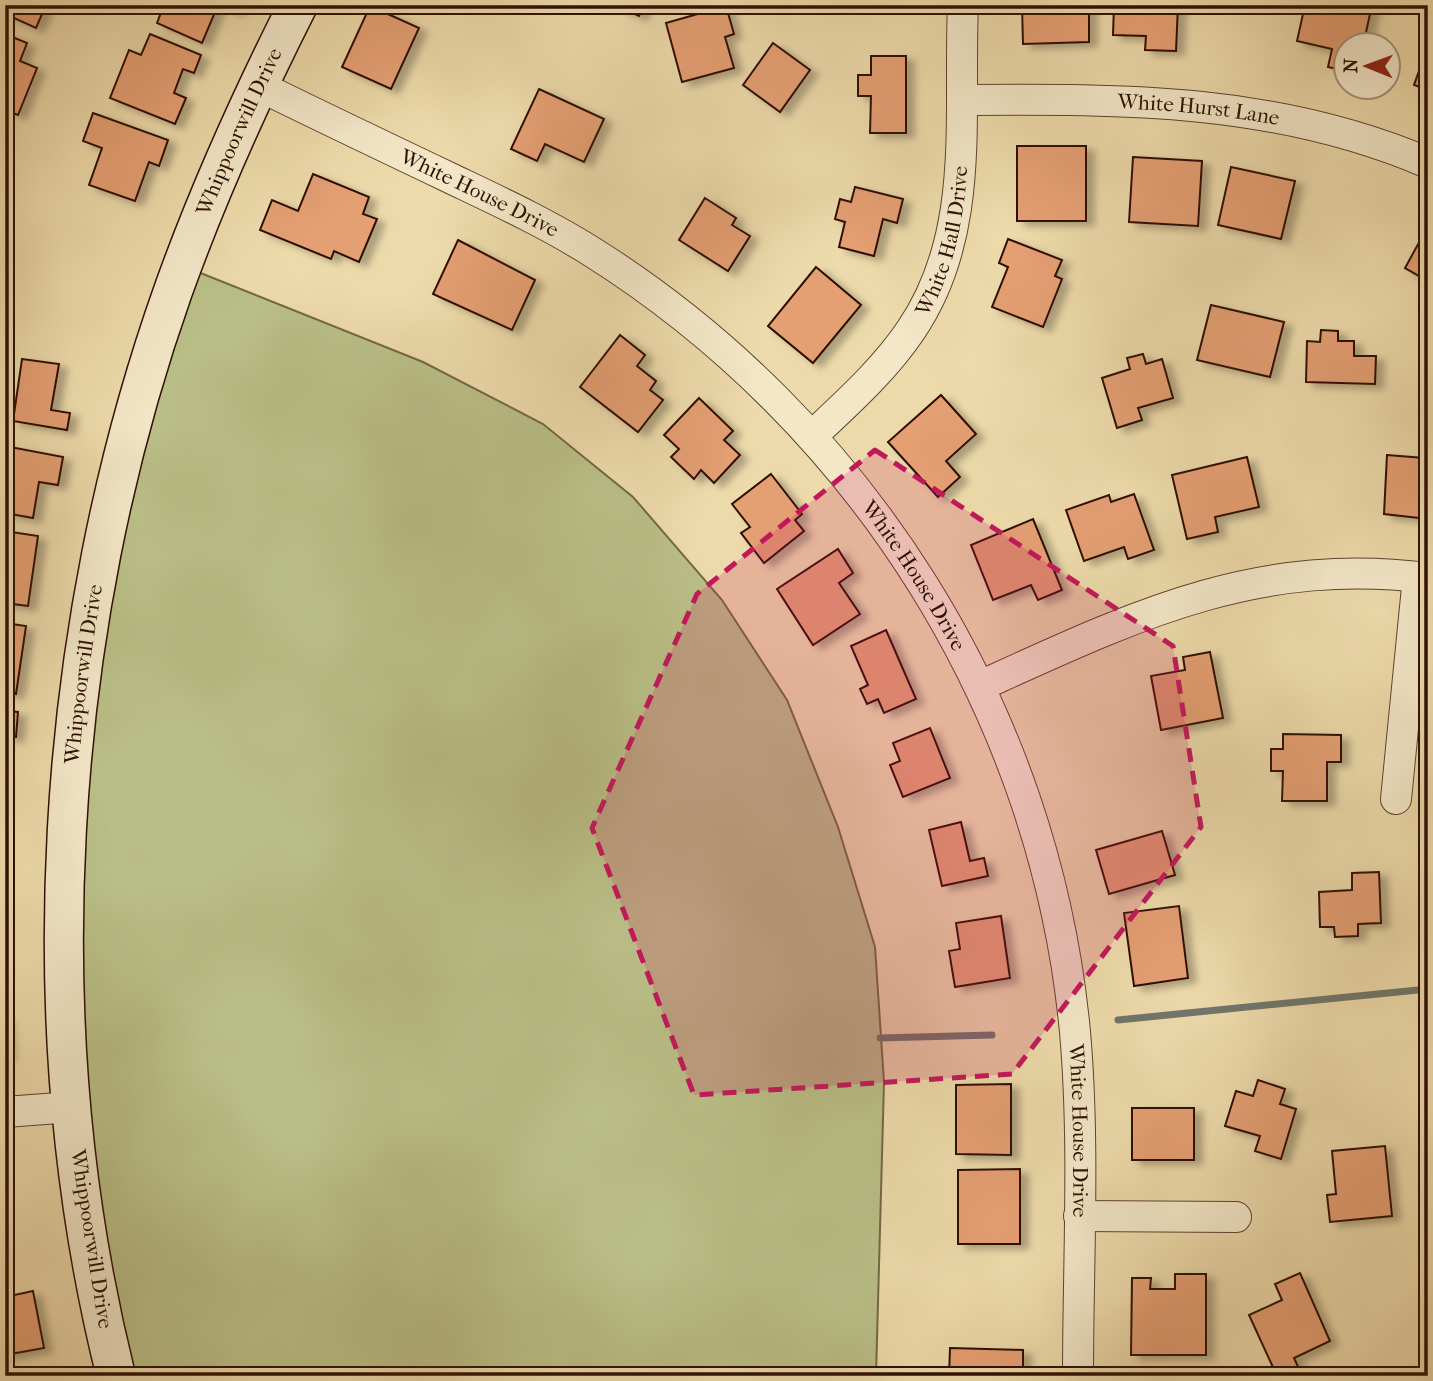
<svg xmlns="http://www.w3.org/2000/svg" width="1433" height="1381" viewBox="0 0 1433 1381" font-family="'IM FELL French Canon',serif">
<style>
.green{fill:#babf87;stroke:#746845;stroke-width:2}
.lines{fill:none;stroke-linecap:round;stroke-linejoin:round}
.stream{stroke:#6f766a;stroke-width:7}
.building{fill:#e49f73;stroke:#2f1003;stroke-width:2;filter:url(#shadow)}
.street-casing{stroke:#5e422d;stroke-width:32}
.secondary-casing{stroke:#2f1003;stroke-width:41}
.street{stroke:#f3e7c8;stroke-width:30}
.secondary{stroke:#f3e7c8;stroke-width:38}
.marked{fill:#c2185b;fill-opacity:0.2;stroke:#c2185b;stroke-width:5;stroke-dasharray:14 9;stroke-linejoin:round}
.labels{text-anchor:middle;stroke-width:5;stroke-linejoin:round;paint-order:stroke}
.street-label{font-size:21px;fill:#2f1003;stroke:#f3e7c8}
</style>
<defs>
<filter id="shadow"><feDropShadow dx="8" dy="4.5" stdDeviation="3.5" flood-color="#0004"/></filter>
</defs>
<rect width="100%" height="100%" fill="#eddaaa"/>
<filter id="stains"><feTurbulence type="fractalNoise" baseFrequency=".00286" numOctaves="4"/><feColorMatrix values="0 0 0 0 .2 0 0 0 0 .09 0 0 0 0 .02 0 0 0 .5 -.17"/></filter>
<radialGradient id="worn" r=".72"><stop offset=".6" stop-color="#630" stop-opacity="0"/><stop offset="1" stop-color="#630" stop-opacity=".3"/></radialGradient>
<!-- green -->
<path class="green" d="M 193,270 L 423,362 L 543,424 L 633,497 L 722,600 L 787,700 L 838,827 L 875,947 L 884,1082 L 876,1376 L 132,1376 C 122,1321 109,1265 101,1210 C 76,1035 75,828 102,653 C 122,523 159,396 193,270 Z"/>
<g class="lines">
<!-- stream -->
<g class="stream">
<path d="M 1118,1020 L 1428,989"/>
<path d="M 880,1038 L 992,1035"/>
</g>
</g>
<!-- building -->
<g class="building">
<path d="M 8,5 L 46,5 L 36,28 L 5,14 Z"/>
<path d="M 164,5 L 218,5 L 202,43 L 157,23 Z"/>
<path d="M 221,5 L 237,5 L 235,11 Z"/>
<path d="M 615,5 L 644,5 L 639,16 Z"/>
<path d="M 1022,5 L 1089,5 L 1089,42 L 1023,44 Z"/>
<path d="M 1114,5 L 1178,5 L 1176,51 L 1145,50 L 1146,36 L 1113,35 Z"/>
<path d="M 1305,5 L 1372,5 L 1363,46 L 1346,46 L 1346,71 L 1328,67 L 1332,49 L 1297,41 Z"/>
<path d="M 370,6 L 419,28 L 391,89 L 342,67 Z"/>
<path d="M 726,6 L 734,34 L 725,37 L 734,68 L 682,82 L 666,23 Z"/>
<path d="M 5,34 L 27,43 L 20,61 L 37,68 L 18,115 L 5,110 Z"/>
<path d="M 150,34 L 201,55 L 194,73 L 183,69 L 174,93 L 186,98 L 175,124 L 110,98 L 129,50 L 141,55 Z"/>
<path d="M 773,43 L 810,70 L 780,112 L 743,85 Z"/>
<path d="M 1427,49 L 1428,49 L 1428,90 L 1414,85 Z"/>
<path d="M 871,56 L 906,56 L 906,133 L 870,133 L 871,96 L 858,96 L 858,75 L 871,75 Z"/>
<path d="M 539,89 L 604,119 L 584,162 L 545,144 L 537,161 L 511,149 Z"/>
<path d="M 93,113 L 168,140 L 159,166 L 149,162 L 135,201 L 89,185 L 102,148 L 83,141 Z"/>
<rect x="1017" y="146" width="69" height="75"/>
<path d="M 1133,157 L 1202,161 L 1198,226 L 1129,222 Z"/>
<path d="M 1231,167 L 1295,181 L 1281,239 L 1218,225 Z"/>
<path d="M 313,174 L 369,197 L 363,214 L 377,219 L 359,262 L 334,251 L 331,259 L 260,230 L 272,200 L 298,211 Z"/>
<path d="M 855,187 L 903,199 L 897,223 L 883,219 L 874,256 L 839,247 L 845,222 L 835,219 L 840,199 L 851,202 Z"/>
<path d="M 705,198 L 736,218 L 732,225 L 750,236 L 728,271 L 679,240 Z"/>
<path d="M 1427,228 L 1428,228 L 1428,281 L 1405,268 Z"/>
<path d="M 1008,239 L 1062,260 L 1055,276 L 1062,279 L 1043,327 L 992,307 L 1008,267 L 999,263 Z"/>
<path d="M 458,240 L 535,280 L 512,330 L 433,294 Z"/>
<path d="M 816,267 L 861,305 L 813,363 L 768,326 Z"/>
<path d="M 1211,305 L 1284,322 L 1270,377 L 1197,360 Z"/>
<path d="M 1321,330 L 1338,331 L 1338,341 L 1354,341 L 1354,356 L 1376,356 L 1375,384 L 1306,382 L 1307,341 L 1320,342 Z"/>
<path d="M 620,335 L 645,355 L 637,366 L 656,381 L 650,390 L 663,400 L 638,432 L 580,387 Z"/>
<path d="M 1143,354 L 1146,364 L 1162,359 L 1173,398 L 1138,408 L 1142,420 L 1117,428 L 1102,378 L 1130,369 L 1127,358 Z"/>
<path d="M 22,359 L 59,364 L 51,410 L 70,413 L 67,430 L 13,421 Z"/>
<path d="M 941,395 L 976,434 L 946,461 L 960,477 L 938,497 L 888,442 Z"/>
<path d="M 699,398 L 733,431 L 724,440 L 740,455 L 714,483 L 701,470 L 694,479 L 671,457 L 679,449 L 664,435 Z"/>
<path d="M 5,446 L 63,457 L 58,485 L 39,482 L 33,518 L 5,513 Z"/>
<path d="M 1387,455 L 1424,458 L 1424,470 L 1428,470 L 1428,519 L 1384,514 Z"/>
<path d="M 1247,457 L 1259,507 L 1215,517 L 1218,532 L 1187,539 L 1172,475 Z"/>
<path d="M 771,474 L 802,514 L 795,520 L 804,531 L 764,563 L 741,533 L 750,527 L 732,504 Z"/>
<path d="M 1134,494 L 1154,550 L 1128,559 L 1124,547 L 1084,561 L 1066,510 L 1109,495 L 1111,502 Z"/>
<path d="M 1033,519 L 1062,590 L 1038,600 L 1031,585 L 993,600 L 971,545 Z"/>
<path d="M 5,531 L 38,536 L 28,606 L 5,603 Z"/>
<path d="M 838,549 L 853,573 L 839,583 L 860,614 L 813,645 L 777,589 Z"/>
<path d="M 5,623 L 26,626 L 16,694 L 5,692 Z"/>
<path d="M 886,630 L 916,699 L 884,713 L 878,699 L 867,704 L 860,689 L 868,685 L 851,646 Z"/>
<path d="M 1210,652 L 1223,718 L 1161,730 L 1151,676 L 1185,670 L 1183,657 Z"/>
<path d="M 5,711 L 18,712 L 16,737 L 5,736 Z"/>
<path d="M 930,728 L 950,778 L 903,797 L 890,765 L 900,761 L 893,743 Z"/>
<path d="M 1283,734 L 1341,735 L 1341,762 L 1327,762 L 1327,801 L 1282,801 L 1283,771 L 1271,771 L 1271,749 L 1283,749 Z"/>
<path d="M 961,822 L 970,861 L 984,858 L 988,876 L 942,886 L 929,830 Z"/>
<path d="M 1162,831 L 1175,875 L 1109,894 L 1096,850 Z"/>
<path d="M 1379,872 L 1381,923 L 1358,924 L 1358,936 L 1335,937 L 1334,927 L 1320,927 L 1319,892 L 1352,890 L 1352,873 Z"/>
<path d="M 1179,906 L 1188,978 L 1134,986 L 1124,913 Z"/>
<path d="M 1001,916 L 1010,978 L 955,987 L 949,951 L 960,949 L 956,923 Z"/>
<path d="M 5,1018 L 6,1018 L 7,1056 L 5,1056 Z"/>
<path d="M 1258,1080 L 1285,1089 L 1280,1104 L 1296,1109 L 1281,1159 L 1255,1151 L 1260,1136 L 1225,1126 L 1236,1091 L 1253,1096 Z"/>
<path d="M 1011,1084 L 1011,1155 L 956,1154 L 956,1085 Z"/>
<rect x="1132" y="1108" width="62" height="52"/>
<path d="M 1385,1146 L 1392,1216 L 1330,1222 L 1327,1195 L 1336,1194 L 1332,1151 Z"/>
<path d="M 1020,1169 L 1020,1244 L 958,1244 L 958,1170 Z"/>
<path d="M 1300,1273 L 1330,1341 L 1294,1358 L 1300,1371 L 1290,1376 L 1277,1376 L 1249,1315 L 1282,1300 L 1275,1284 Z"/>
<path d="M 1175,1274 L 1206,1274 L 1206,1355 L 1131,1355 L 1132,1278 L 1151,1278 L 1150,1289 L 1175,1289 Z"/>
<path d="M 33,1291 L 44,1348 L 5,1355 L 5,1297 Z"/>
<path d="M 950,1348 L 1023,1350 L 1023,1368 L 1010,1368 L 1009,1376 L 949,1376 Z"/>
</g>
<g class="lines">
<defs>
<g id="street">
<path id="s1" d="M 259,86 C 322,117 385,147 448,177 C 496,200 544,222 589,250 C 862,421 1045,711 1075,1032 C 1085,1146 1078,1262 1078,1376"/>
<path id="s2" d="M 963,100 C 1125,99 1276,98 1428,163"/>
<path id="s3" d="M 813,435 C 848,402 884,370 911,330 C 977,233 958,116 963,5"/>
<path d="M 980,686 C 1132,617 1256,556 1428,578"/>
<path d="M 1396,799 L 1418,577"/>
<path d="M 5,1112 L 72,1107"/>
<path d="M 1079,1216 L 1236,1217"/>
</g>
<g id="secondary">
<path id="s4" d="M 116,1376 C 29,1028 53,629 173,291 C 208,193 251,98 298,5"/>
</g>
</defs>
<!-- street casing -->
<use href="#street" class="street-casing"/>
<!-- secondary casing -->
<use href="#secondary" class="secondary-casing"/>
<!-- street -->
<use href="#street" class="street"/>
<!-- secondary -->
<use href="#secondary" class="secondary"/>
</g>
<!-- marked area -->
<path class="marked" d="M 875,450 L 1173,646 L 1201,827 L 1012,1074 L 694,1095 L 592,828 L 697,594 Z"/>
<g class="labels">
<!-- street labels -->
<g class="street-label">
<text dy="7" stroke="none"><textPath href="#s2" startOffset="236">White Hurst Lane</textPath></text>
<text dy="7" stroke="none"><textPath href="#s4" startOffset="1274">Whippoorwill Drive</textPath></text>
<text dy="7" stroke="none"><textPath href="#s1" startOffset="245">White House Drive</textPath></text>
<text dy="7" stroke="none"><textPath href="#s3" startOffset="240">White Hall Drive</textPath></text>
<text dy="7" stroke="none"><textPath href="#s1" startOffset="833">White House Drive</textPath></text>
<text dy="7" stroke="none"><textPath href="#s4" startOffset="707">Whippoorwill Drive</textPath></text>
<text dy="7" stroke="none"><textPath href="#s1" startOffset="1421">White House Drive</textPath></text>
<text transform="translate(92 1239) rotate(81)" y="7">Whippoorwill Drive</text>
</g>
</g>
<!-- margin -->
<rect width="1433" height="1381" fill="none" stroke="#eddaaa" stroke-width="28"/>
<rect x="7" y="7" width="1419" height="1367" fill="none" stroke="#2f1003" stroke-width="3.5"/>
<rect x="14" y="14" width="1405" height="1353" fill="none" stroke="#2f1003" stroke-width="2"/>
<!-- north arrow -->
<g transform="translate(1367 66) rotate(271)"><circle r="33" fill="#f3e7c8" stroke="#a59179" stroke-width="2"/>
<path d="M0-5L12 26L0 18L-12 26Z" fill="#8f2418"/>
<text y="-10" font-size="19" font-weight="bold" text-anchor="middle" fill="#2f1003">N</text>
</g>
<rect width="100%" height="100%" filter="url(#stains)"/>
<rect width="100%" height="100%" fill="url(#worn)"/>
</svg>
